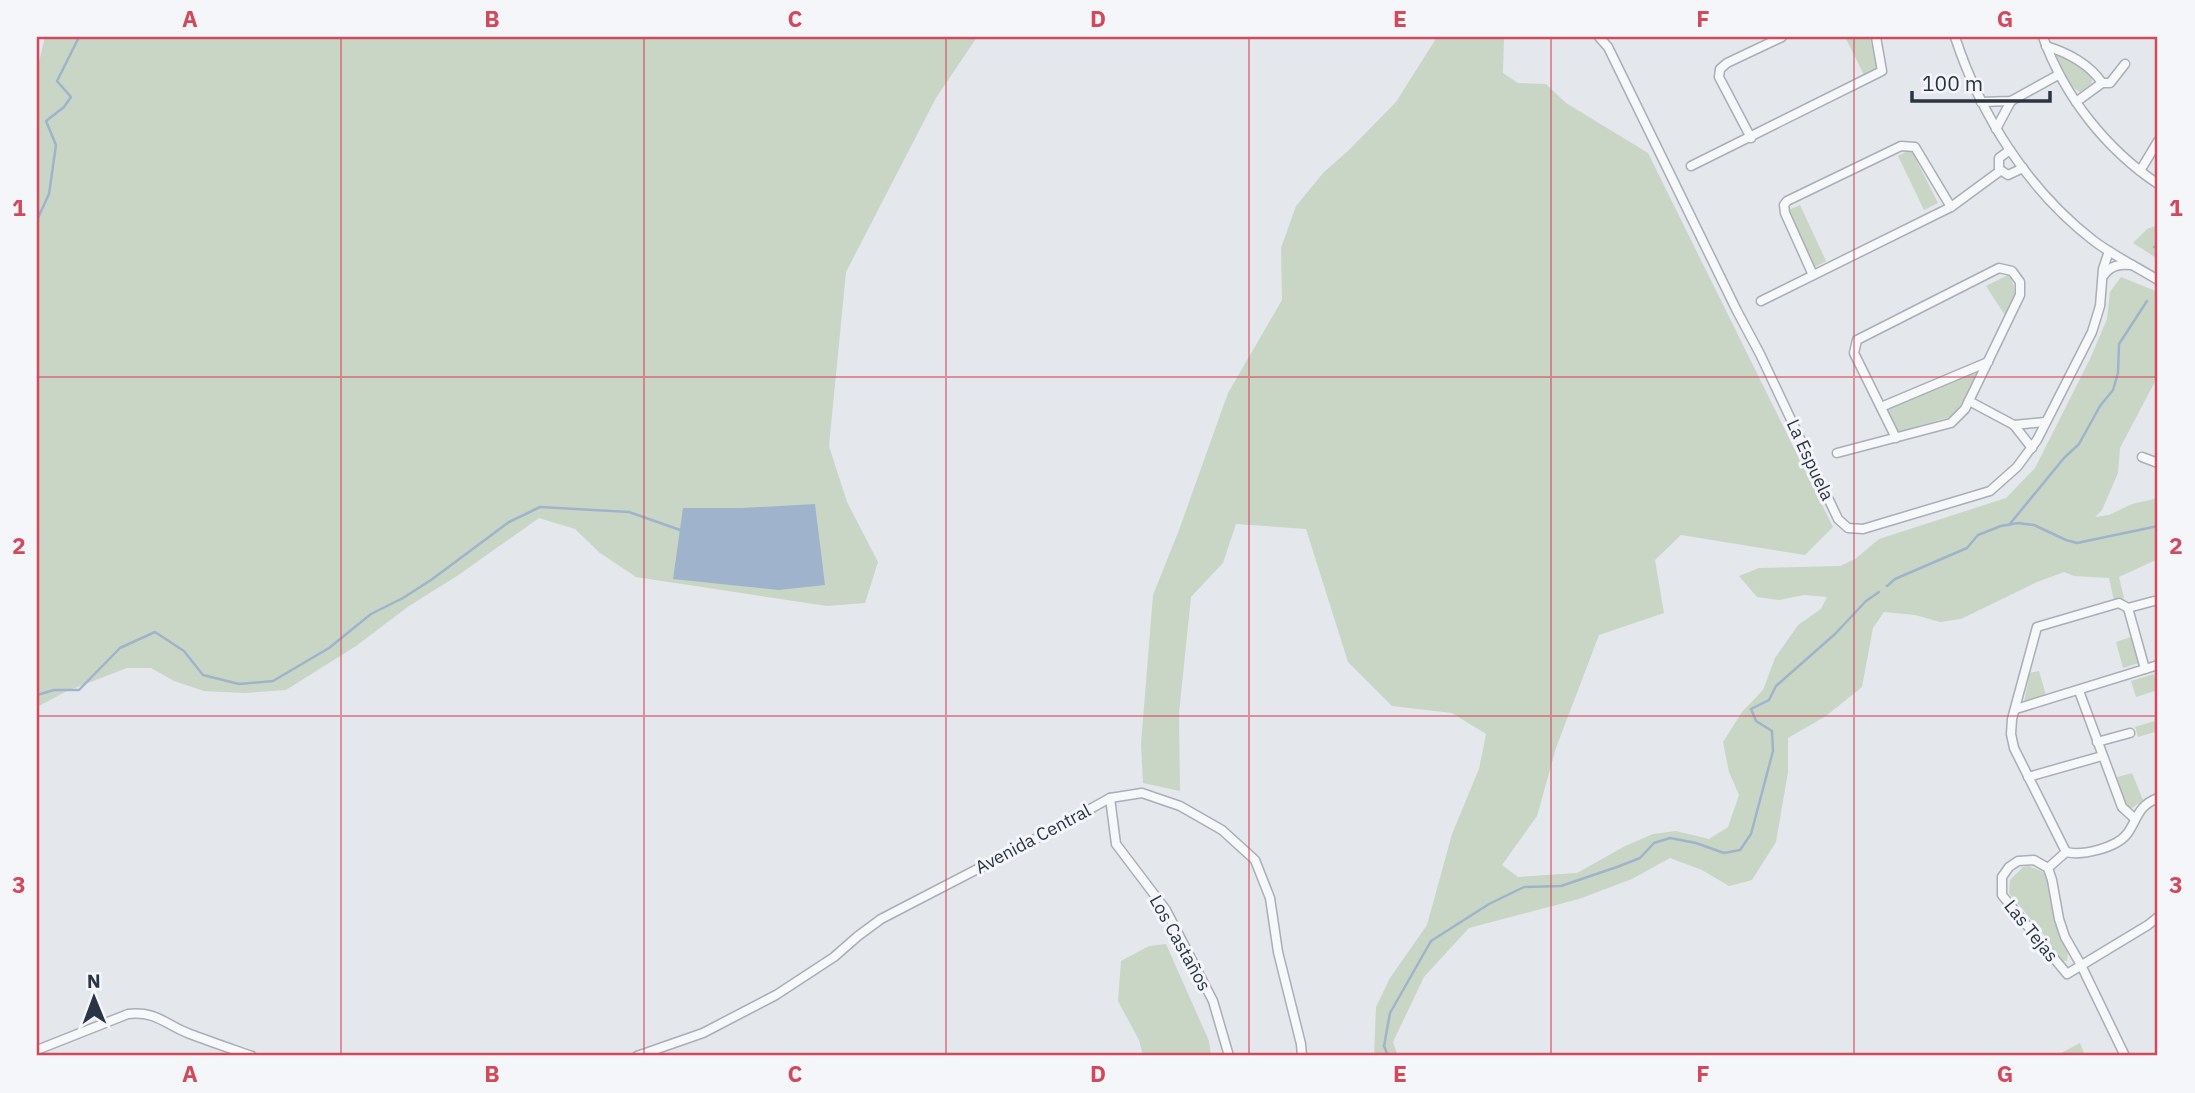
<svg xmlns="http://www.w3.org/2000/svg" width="2195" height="1093" viewBox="0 0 2195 1093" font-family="'IBM Plex Sans',sans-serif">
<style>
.green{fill:#c9d6c5}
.water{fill:#9fb4cc}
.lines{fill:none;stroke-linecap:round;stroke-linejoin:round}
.stream{stroke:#9fb4cc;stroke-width:2.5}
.street-casing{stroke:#a9aeb7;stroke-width:11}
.street{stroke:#f7f8fa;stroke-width:8}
.grid{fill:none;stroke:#d1495b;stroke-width:2;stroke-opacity:0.55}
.labels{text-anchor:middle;stroke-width:6;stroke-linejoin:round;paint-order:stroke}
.street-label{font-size:18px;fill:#2b3445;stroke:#f4f6f9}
.neatline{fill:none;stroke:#d1495b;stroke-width:2.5}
.grid-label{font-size:23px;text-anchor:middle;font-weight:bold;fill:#d1495b}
</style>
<rect width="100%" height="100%" fill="#e4e7ec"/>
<!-- green -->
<g class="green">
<path d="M 45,37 L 977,37 L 936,98 L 846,272 L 829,446 L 847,502 L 878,562 L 865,603 L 827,606 L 636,577 L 600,553 L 575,529 L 539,518 L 457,576 L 409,606 L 356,646 L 286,690 L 245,693 L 204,691 L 174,681 L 151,668 L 127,668 L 67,691 L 37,707 L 37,70 Z"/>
<path d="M 1437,37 L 1504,37 L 1503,73 L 1518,83 L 1546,84 L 1566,103 L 1648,153 L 1833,527 L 1805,555 L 1681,535 L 1655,560 L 1664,613 L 1599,635 L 1556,748 L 1537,816 L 1502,865 L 1518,877 L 1577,873 L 1625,846 L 1653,834 L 1676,831 L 1709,839 L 1728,827 L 1739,795 L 1729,772 L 1723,742 L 1742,712 L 1763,690 L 1775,658 L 1798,625 L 1821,609 L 1827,597 L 1804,595 L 1779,600 L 1757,597 L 1739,576 L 1759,568 L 1840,566 L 1855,559 L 1879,539 L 2006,498 L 2035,468 L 2090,359 L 2107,319 L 2110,292 L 2121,277 L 2158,292 L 2158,376 L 2120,448 L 2118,473 L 2102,510 L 2095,517 L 2109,515 L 2132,504 L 2158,498 L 2158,559 L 2119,577 L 2124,598 L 2114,601 L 2109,578 L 2074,576 L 2064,572 L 2037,582 L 1961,619 L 1940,622 L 1915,615 L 1884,612 L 1873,628 L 1862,687 L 1826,716 L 1788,738 L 1788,772 L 1776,842 L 1752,880 L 1729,886 L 1702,870 L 1670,858 L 1632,879 L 1579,899 L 1469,928 L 1424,977 L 1393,1042 L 1398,1056 L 1374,1056 L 1376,1007 L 1390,978 L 1427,925 L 1452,834 L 1479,769 L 1486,734 L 1452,713 L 1392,706 L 1348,662 L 1306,529 L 1236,524 L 1223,563 L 1191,597 L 1179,713 L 1180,791 L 1143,783 L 1141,744 L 1153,595 L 1179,530 L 1228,393 L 1282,300 L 1281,248 L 1296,206 L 1324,172 L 1348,151 L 1396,102 Z"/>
<path d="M 1845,37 L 1870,37 L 1877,69 L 1864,75 Z"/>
<path d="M 2054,53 L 2064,55 L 2093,77 L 2091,84 L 2080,92 C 2068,86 2056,67 2054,53 Z"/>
<path d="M 1911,149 L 1938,203 L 1924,210 L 1898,156 Z"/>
<path d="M 1800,205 L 1826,261 L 1815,267 L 1788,210 Z"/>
<path d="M 2158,225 L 2158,259 L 2133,243 L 2147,229 Z"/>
<path d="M 2008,275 C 2020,290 2013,302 2006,317 L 1986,286 Z"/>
<path d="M 1976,373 L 1964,401 L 1952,416 L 1896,433 L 1885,410 Z"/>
<path d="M 2131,637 L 2139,663 L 2123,668 L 2116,642 Z"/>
<path d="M 2039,671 L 2046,695 L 2024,702 L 2030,673 Z"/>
<path d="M 2154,674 L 2158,690 L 2136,697 L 2131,681 Z"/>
<path d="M 2158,720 L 2158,731 L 2138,737 L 2135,727 Z"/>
<path d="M 2132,773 L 2143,800 L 2128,811 L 2114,778 Z"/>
<path d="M 2029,866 L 2043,872 L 2049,882 L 2055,919 L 2068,953 L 2067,961 L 2059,960 L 2049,941 L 2009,893 L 2010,880 L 2023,867 Z"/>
<path d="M 1166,944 L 1209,1041 L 1211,1056 L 1143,1056 L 1139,1040 L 1118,1001 L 1121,961 L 1149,946 Z"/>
<path d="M 2080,1043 L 2085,1056 L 2056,1056 Z"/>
</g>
<!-- water -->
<path class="water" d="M 815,504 L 825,585 L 779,590 L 673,579 L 683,508 L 742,508 Z"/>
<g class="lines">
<!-- stream -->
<g class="stream">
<path d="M 37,220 L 49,194 L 56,145 L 46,121 L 64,107 L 71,97 L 57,81 L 79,37"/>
<path d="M 2154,247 L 2158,246"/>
<path d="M 2009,525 L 2064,458 L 2079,444 L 2100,406 L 2113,390 L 2118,373 L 2119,344 L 2147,301"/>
<path d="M 1887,586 L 1895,579 L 1967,548 L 1978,535 L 2001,526 L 2018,523 L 2034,525 L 2066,540 L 2077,543 L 2158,526"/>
<path d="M 37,695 L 54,690 L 79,690 L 120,648 L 155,632 L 184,651 L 203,675 L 239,684 L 273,681 L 329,648 L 371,614 L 403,598 L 431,580 L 509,522 L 540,507 L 629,512 L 683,531"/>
<path d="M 1388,1056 L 1384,1046 L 1390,1013 L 1431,941 L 1489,904 L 1524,887 L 1561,886 L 1617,867 L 1640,858 L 1654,843 L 1670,838 L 1696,843 L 1724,853 L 1740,850 L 1751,834 L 1773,751 L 1772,731 L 1756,721 L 1751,709 L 1769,700 L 1776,686 L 1835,634 L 1866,601 L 1879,592"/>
</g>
<defs>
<g id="street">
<path d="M 1599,37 L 1608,47 L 1737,311 L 1760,354 L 1838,519 L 1848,528 L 1863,529 L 1990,491 L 2017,467 L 2037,440 L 2092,332 L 2100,306 L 2103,269 L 2109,251"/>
<path d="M 1955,37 C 1981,116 2028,190 2094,241 C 2114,256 2137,267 2158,280"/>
<path d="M 2043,37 C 2064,96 2106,149 2158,184"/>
<path d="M 2046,46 C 2066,52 2090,64 2102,83"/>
<path d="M 1981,102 L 2011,101 L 2058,75"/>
<path d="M 2076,102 L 2102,83 L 2110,83 L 2125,64"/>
<path d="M 1996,129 L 2011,101"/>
<path d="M 1751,138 L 1719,77 L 1720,69 L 1727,63 L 1782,37"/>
<path d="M 2010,150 L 1999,158 L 1999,169 L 2008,175 L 2023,168"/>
<path d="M 1691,166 L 1882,71 L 1876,37"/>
<path d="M 2140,171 L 2158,141"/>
<path d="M 1813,275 L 1785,213 L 1784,205 L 1787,201 L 1901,146 L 1915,147 L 1951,207"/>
<path d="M 2104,275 C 2111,265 2120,264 2132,265"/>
<path d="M 1761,301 L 1951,207 L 2000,171"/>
<path d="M 1969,401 L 2014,425 L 2032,448"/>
<path d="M 1881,407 L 1988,362"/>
<path d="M 2014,425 L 2045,422"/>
<path d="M 1837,453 L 1951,423 L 1965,409 L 2020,295 L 2020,282 L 2012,271 L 1999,268 L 1857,340 L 1854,353 L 1896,438"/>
<path d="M 2142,457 L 2158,463"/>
<path d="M 2128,608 L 2145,669"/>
<path d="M 2079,691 L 2122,807 L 2134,818"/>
<path d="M 2016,709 L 2158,665"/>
<path d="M 2097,742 L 2130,733"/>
<path d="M 2028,777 L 2102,756"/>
<path d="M 1110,798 L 1116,844 L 1166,910 L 1213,1001 L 1229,1056"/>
<path d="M 2066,852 L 2014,748 L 2011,734 L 2012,719 L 2037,627 L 2119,603 L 2128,608 L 2154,601"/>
<path d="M 2066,852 C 2082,856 2116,848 2127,834 C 2138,819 2137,806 2158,798"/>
<path d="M 2048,868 L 2066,852"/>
<path d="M 37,1050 L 128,1014 C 158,1011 165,1025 190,1034 C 211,1042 232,1049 252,1056"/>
<path d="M 637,1056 L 703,1033 L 776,995 L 834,957 L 858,936 L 881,919 L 1047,833 L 1110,798 L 1142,793 L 1180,806 L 1222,830 L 1255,860 L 1270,898 L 1278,952 L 1301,1044 L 1302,1056"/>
<path d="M 2125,1056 L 2081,965 L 2065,937 L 2059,919 L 2052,880 L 2048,868 L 2034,860 L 2018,861 L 2009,867 L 2002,877 L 2002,895 L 2067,974 L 2148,925 L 2158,917"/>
</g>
</defs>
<!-- street casing -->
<use href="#street" class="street-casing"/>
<!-- street -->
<use href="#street" class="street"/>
</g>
<!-- grid -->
<path class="grid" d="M 341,37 L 341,1056M 644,37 L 644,1056M 946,37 L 946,1056M 1249,37 L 1249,1056M 1551,37 L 1551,1056M 1854,37 L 1854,1056M 37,377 L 2158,377M 37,716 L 2158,716"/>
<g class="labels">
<!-- street labels -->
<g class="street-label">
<text transform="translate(1810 460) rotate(65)" y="6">La Espuela</text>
<text transform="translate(1033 839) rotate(-28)" y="6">Avenida Central</text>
<text transform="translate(2031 931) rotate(51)" y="6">Las Tejas</text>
<text transform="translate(1180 943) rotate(61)" y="6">Los Castaños</text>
</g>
</g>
<!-- border -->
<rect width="2195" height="1093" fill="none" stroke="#f4f6f9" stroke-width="77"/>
<!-- north arrow -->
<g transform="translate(94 998) rotate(359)" stroke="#f4f6f9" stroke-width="5" paint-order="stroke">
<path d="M0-5L12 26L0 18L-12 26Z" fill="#2b3445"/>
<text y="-10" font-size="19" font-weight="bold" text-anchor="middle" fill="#2b3445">N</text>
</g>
<!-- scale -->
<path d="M1912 91v10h138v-10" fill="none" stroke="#2b3445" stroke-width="3.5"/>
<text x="1922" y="91" font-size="21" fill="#2b3445" stroke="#f4f6f9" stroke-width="5" paint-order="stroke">100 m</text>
<rect x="38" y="38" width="2118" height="1016" class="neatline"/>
<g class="grid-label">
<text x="190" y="27">A</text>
<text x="492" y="27">B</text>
<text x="795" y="27">C</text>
<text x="1098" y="27">D</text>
<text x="1400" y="27">E</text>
<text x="1703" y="27">F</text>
<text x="2005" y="27">G</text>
<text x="19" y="216">1</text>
<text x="2176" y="216">1</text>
<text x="19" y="554">2</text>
<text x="2176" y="554">2</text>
<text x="19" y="893">3</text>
<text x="2176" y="893">3</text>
<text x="190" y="1082">A</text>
<text x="492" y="1082">B</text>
<text x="795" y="1082">C</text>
<text x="1098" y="1082">D</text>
<text x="1400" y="1082">E</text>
<text x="1703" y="1082">F</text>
<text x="2005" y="1082">G</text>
</g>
</svg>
